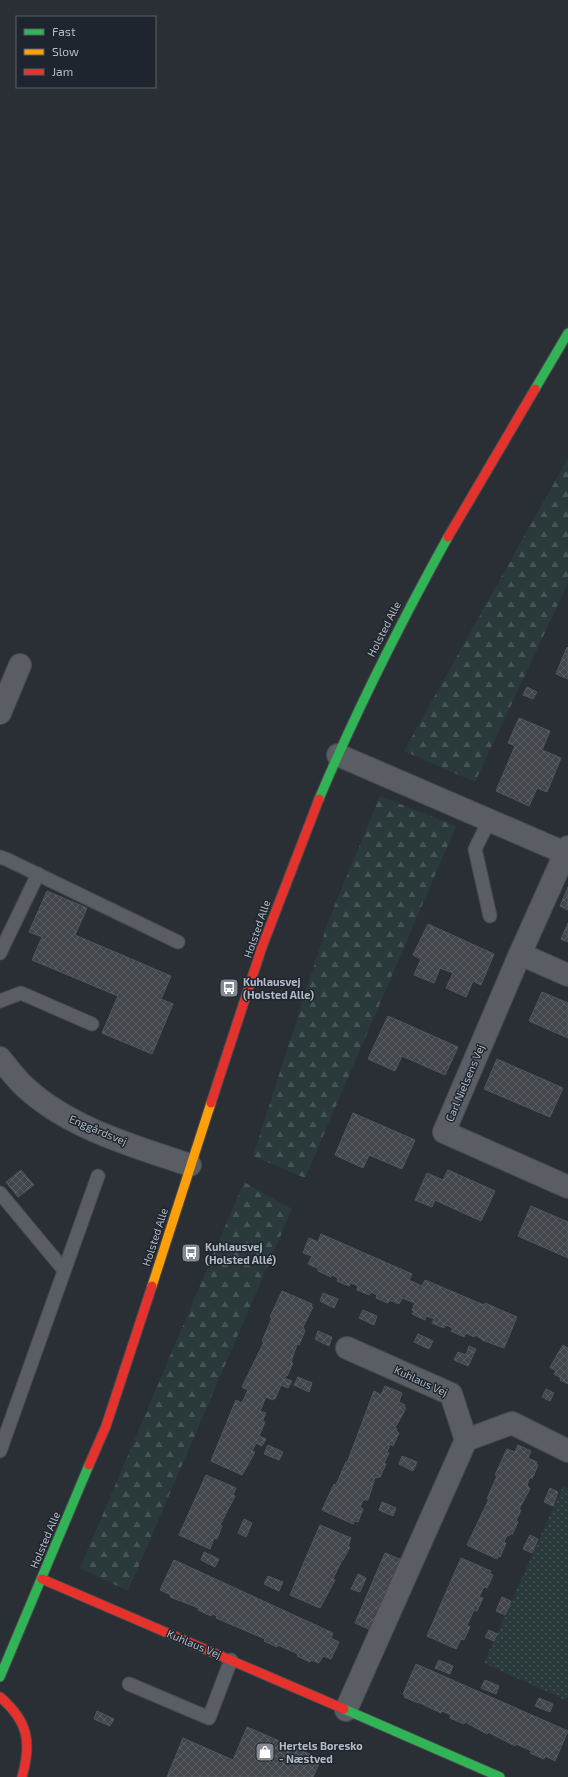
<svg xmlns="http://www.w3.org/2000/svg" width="568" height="1777" viewBox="0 0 568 1777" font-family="'Exo 2',sans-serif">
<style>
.grass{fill:url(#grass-dots)}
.forest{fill:url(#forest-firs)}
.building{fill:url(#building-cross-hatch);stroke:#51565d}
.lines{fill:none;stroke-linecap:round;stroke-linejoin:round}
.lane-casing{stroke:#484b50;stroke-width:15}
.street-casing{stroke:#484b50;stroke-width:24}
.fast-casing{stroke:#484b50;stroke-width:11}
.slow-casing{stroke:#484b50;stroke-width:11}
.jam-casing{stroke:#484b50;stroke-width:11}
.lane{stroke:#5a5d63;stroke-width:13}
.street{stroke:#5a5d63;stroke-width:22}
.fast{stroke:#30b455;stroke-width:9}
.slow{stroke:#ff9f0a;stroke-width:9}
.jam{stroke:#e5322d;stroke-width:9}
.labels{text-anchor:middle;stroke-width:3;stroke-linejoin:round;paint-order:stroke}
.street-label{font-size:11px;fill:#b4bbc5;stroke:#1e252e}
.poi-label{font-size:11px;font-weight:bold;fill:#b4bbc5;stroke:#1e252e;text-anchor:start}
</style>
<defs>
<pattern id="grass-dots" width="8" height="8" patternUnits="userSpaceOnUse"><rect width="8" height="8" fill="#2a3a3b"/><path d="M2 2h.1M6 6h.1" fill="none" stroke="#465556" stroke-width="1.8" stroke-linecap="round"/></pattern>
<pattern id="forest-firs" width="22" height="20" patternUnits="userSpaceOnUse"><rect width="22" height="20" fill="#2a3a3b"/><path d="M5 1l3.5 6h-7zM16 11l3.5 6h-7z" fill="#465556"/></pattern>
<pattern id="building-cross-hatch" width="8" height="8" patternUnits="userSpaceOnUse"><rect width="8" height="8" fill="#42464b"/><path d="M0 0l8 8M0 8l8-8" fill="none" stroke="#5b5f63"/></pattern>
</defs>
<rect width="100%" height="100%" fill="#2a2f35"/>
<!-- grass -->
<path class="grass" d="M 563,1486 L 568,1488 L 568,1697 L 565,1700 L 484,1663 Z"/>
<!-- forest -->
<g class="forest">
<path d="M 568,458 L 568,583 L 475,782 L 404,751 Z"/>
<path d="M 380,796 L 456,826 L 305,1178 L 253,1156 L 329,919 Z"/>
<path d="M 244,1182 L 292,1209 L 128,1591 L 80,1568 Z"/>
</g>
<!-- building -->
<g class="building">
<path d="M 567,647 L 568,648 L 568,679 L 556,674 Z"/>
<path d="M 527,687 L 537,692 L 533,699 L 523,695 Z"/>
<path d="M 519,718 L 550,731 L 542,750 L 561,758 L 547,792 L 537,788 L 529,806 L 496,791 L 515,746 L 508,743 Z"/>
<path d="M 568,887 L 568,910 L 560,906 Z"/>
<path d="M 47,891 L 87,908 L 75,935 L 171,976 L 161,999 L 173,1004 L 152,1054 L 102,1033 L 118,996 L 32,960 L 42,937 L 29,932 Z"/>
<path d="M 568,923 L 568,942 L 561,939 Z"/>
<path d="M 428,924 L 494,954 L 481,985 L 473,981 L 466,997 L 446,988 L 453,973 L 440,968 L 434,983 L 414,975 L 421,959 L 413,955 Z"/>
<path d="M 542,992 L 568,1003 L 568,1038 L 529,1021 Z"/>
<path d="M 388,1016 L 458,1047 L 445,1075 L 402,1056 L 395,1071 L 368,1059 Z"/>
<path d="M 497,1059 L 563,1088 L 550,1117 L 484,1089 Z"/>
<path d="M 353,1113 L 415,1140 L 402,1169 L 369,1155 L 363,1168 L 335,1155 Z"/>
<path d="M 21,1170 L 34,1185 L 18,1197 L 6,1182 Z"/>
<path d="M 448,1170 L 495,1191 L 481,1221 L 435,1200 L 432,1207 L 415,1200 L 427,1173 L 443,1180 Z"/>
<path d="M 531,1206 L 568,1222 L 568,1258 L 518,1236 Z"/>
<path d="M 321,1234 L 412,1274 L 409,1280 L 422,1286 L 425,1280 L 484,1305 L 485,1303 L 517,1317 L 504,1348 L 482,1340 L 482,1339 L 475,1335 L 474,1337 L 466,1333 L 464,1337 L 451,1331 L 453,1328 L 446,1325 L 444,1328 L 432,1323 L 434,1319 L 426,1316 L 425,1320 L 412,1314 L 414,1311 L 412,1310 L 415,1303 L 402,1298 L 399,1304 L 390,1300 L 388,1303 L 376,1298 L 377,1295 L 371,1292 L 369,1295 L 357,1290 L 358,1286 L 351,1283 L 349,1286 L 337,1281 L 338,1278 L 332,1275 L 331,1277 L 318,1271 L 319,1269 L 308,1264 L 312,1256 L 303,1253 L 309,1238 L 318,1242 Z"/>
<path d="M 282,1291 L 312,1304 L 311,1307 L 313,1307 L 303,1327 L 305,1331 L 299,1345 L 297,1344 L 291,1362 L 293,1363 L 287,1376 L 285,1376 L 284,1378 L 292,1381 L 288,1388 L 281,1385 L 275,1399 L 274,1398 L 273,1400 L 266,1397 L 260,1411 L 266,1413 L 262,1422 L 265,1422 L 259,1436 L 266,1439 L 262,1446 L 256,1443 L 252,1451 L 255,1452 L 242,1475 L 211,1461 L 236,1400 L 242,1403 L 248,1390 L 242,1387 L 264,1342 L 262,1341 L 272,1318 L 270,1317 Z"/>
<path d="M 323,1293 L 338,1299 L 334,1308 L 320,1301 Z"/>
<path d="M 363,1310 L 377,1316 L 374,1325 L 359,1318 Z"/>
<path d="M 318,1331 L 332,1337 L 329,1346 L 315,1339 Z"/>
<path d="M 418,1334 L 433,1341 L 429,1349 L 414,1342 Z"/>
<path d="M 563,1345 L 568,1348 L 568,1384 L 560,1380 L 561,1378 L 554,1374 L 556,1371 L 550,1367 Z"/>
<path d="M 469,1346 L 476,1349 L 468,1366 L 454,1360 L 458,1352 L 466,1355 Z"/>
<path d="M 298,1377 L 312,1383 L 309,1392 L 294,1385 Z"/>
<path d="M 385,1386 L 402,1393 L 399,1402 L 405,1405 L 404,1407 L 406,1408 L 395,1428 L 397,1429 L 396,1431 L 399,1433 L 393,1446 L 390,1444 L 387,1452 L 389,1453 L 384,1463 L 386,1464 L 380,1477 L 375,1478 L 368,1500 L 363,1500 L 360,1507 L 363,1509 L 358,1522 L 354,1521 L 353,1524 L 322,1510 L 334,1484 L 336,1485 L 346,1462 L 347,1463 L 374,1391 L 381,1395 Z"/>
<path d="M 546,1389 L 554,1393 L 550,1401 L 542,1397 Z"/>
<path d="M 268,1445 L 283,1452 L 279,1460 L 264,1454 Z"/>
<path d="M 518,1445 L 531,1451 L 528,1458 L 537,1462 L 536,1464 L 538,1465 L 532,1479 L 530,1477 L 527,1485 L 530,1489 L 519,1509 L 521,1510 L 516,1521 L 518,1522 L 512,1535 L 510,1533 L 509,1536 L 507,1535 L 504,1542 L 506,1543 L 500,1557 L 498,1556 L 497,1559 L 467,1545 L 489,1499 L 487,1499 L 497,1476 L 495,1475 L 507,1449 L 515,1452 Z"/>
<path d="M 402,1456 L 417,1462 L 413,1471 L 399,1464 Z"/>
<path d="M 206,1475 L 236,1488 L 233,1495 L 235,1496 L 220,1525 L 222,1526 L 217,1539 L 214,1538 L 210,1549 L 179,1535 Z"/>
<path d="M 550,1488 L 558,1492 L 553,1506 L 544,1502 Z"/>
<path d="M 382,1502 L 396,1508 L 393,1516 L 379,1510 Z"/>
<path d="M 244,1519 L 252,1523 L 246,1537 L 238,1533 Z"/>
<path d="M 320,1525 L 351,1538 L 348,1546 L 350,1547 L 343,1560 L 342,1560 L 333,1579 L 335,1580 L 320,1608 L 290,1595 Z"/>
<path d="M 530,1535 L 538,1539 L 532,1553 L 523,1549 Z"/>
<path d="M 204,1552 L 219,1559 L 215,1567 L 201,1560 Z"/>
<path d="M 385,1553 L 402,1560 L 371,1630 L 355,1623 Z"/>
<path d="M 461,1558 L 491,1571 L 490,1574 L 493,1575 L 487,1588 L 484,1587 L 479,1597 L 483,1598 L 477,1611 L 474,1610 L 467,1625 L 470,1627 L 464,1640 L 461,1639 L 456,1649 L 427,1636 Z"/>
<path d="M 174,1560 L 333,1633 L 331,1638 L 339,1642 L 331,1659 L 323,1656 L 319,1663 L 311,1660 L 310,1662 L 297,1656 L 298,1654 L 278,1645 L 277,1647 L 264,1641 L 265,1639 L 216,1618 L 217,1616 L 212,1614 L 211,1616 L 198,1610 L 199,1608 L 170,1597 L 171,1595 L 160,1590 Z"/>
<path d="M 358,1574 L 366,1578 L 360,1592 L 351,1589 Z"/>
<path d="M 268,1576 L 283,1582 L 279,1591 L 264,1584 Z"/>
<path d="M 502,1597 L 511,1601 L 505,1615 L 496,1611 Z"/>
<path d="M 489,1630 L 497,1634 L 494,1641 L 485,1637 Z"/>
<path d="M 439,1660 L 453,1666 L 450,1674 L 435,1668 Z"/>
<path d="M 416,1664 L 568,1731 L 555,1761 L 545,1756 L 544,1759 L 530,1753 L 532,1751 L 516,1744 L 515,1746 L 488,1732 L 487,1734 L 465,1722 L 464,1724 L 450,1718 L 451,1715 L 442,1711 L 441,1713 L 418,1702 L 418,1703 L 404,1697 L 405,1696 L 403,1694 Z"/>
<path d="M 485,1680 L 499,1686 L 496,1694 L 481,1688 Z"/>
<path d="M 539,1698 L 553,1704 L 550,1712 L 535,1706 Z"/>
<path d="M 97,1711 L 114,1719 L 110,1726 L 94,1719 Z"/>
<path d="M 247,1727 L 321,1759 L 313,1777 L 167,1777 L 183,1738 L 233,1760 Z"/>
</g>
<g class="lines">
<defs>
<g id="lane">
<path d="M 489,821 L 475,849 L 490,916"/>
<path d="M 0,857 L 6,859 L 178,942"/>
<path d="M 0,953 L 38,874"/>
<path d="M 0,1001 L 21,993 L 92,1024"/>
<path d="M 0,1193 L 64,1270"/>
<path d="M 0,1451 L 98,1176"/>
<path d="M 129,1684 L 209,1718 L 231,1660"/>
</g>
<g id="street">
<path d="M 0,713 L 20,665"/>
<path d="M 338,755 L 565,853"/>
<path d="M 568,847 L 520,954 L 444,1132 L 568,1187"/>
<path d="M 520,954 L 568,975"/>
<path d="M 0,1058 C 8,1068 16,1079 26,1088 C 71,1129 134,1146 190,1165"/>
<path d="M 347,1348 L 451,1394 L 466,1440"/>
<path d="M 346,1710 L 466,1440 L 512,1423 L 568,1451"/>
</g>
<g id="fast">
<path d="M 535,389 L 568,333"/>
<path d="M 319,799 C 357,709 401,622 448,537"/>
<path d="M 0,1677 L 89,1465"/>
<path d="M 344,1709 L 500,1777"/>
</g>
<path id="slow" d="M 152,1286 L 211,1103"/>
<g id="jam">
<path d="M 448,537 L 535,389"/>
<path d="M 211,1103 L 262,947 L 319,799"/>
<path d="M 89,1465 L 106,1426 L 152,1286"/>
<path d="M 42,1579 L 344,1709"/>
<path d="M 0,1697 C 28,1721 32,1742 22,1777"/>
</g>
</defs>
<!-- lane casing -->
<use href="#lane" class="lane-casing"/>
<!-- street casing -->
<use href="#street" class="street-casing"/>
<!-- fast casing -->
<use href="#fast" class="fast-casing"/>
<!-- slow casing -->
<use href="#slow" class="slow-casing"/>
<!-- jam casing -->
<use href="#jam" class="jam-casing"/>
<!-- lane -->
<use href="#lane" class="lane"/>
<!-- street -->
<use href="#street" class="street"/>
<!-- fast -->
<use href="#fast" class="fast"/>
<!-- slow -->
<use href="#slow" class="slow"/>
<!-- jam -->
<use href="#jam" class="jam"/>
</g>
<!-- icons -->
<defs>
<symbol id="bus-square" viewBox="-11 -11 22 22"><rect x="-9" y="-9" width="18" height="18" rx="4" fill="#848a93" stroke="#1e252e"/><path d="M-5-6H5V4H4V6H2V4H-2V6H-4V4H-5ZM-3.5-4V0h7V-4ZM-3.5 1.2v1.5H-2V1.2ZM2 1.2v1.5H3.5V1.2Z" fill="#fff"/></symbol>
<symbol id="shop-square" viewBox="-11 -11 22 22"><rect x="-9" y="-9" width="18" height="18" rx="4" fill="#848a93" stroke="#1e252e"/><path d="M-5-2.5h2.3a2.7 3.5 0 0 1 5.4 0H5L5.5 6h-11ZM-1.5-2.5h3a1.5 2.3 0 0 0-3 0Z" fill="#fff"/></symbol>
</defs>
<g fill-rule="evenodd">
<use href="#bus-square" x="218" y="977" width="22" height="22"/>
<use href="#bus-square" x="180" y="1242" width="22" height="22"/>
<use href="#shop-square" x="254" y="1741" width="22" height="22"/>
</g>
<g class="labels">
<!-- street labels -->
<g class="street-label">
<text transform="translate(384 629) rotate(-63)" y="4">Holsted Alle</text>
<text transform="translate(257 929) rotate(-71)" y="4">Holsted Alle</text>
<text transform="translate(465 1083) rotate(-67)" y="4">Carl Nielsens Vej</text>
<text transform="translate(98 1130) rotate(23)" y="4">Enggårdsvej</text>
<text transform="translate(155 1237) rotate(-72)" y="4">Holsted Alle</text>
<text transform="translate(421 1381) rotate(25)" y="4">Kuhlaus Vej</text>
<text transform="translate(45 1540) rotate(-67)" y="4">Holsted Alle</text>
<text transform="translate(194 1644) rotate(23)" y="4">Kuhlaus Vej</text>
</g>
<!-- poi labels -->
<g class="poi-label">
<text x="243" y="986">Kuhlausvej<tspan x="243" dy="13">(Holsted Alle)</tspan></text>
<text x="205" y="1251">Kuhlausvej<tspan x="205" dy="13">(Holsted Allé)</tspan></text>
<text x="279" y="1750">Hertels Boresko<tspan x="279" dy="13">- Næstved</tspan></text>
</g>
</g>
<!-- legend -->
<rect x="16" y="16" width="140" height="72" fill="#1e252e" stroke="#5a616a"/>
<rect x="24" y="29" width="20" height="6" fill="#30b455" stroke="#5a616a"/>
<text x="52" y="36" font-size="12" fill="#b4bbc5">Fast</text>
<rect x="24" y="49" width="20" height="6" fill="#ff9f0a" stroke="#5a616a"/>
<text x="52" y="56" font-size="12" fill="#b4bbc5">Slow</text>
<rect x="24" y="69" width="20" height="6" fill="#e5322d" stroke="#5a616a"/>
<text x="52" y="76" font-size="12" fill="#b4bbc5">Jam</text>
</svg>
